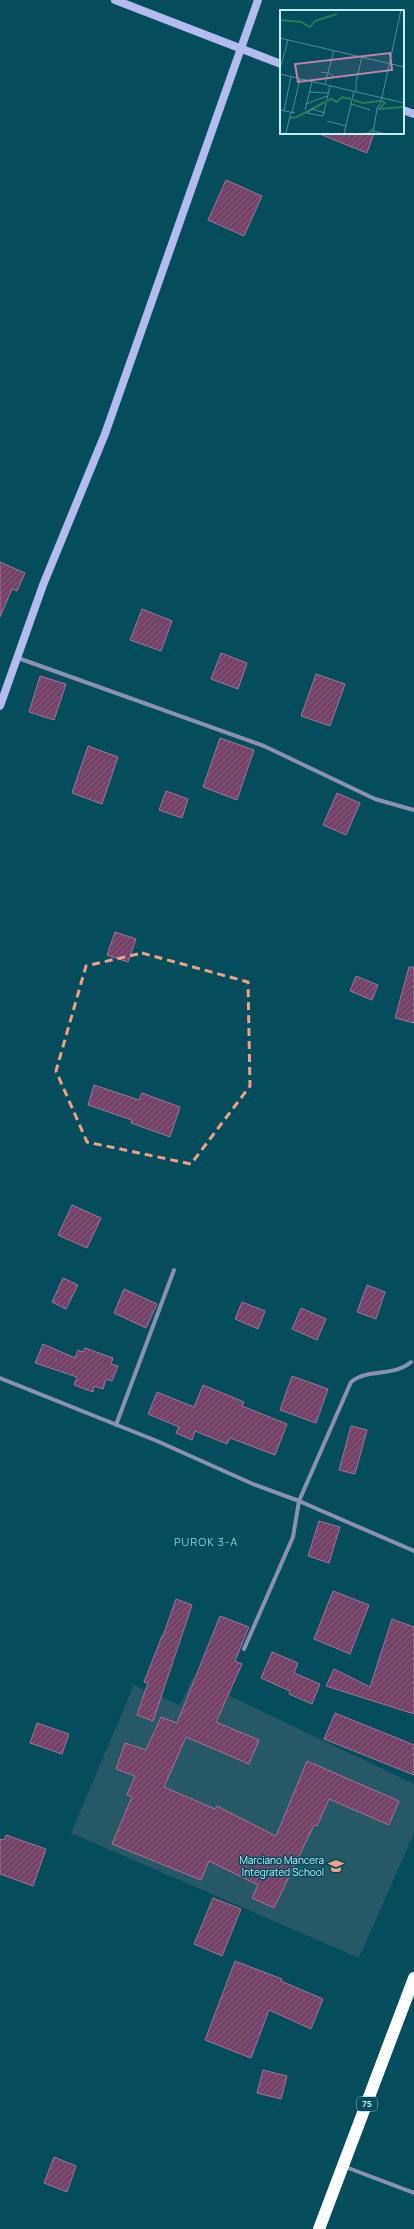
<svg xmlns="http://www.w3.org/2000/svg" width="414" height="2229" viewBox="0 0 414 2229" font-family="Manrope,sans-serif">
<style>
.built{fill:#275866}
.building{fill:url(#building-hatch);stroke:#a87298}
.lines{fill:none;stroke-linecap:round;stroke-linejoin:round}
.street{stroke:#8c91b2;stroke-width:4}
.secondary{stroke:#b4bcef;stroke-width:8}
.highway{stroke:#fff;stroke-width:12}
.marked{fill:none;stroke:#f39f84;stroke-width:3;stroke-dasharray:8 5;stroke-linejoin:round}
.labels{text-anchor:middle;stroke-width:3;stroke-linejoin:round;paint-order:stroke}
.shield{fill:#034d5d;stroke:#8cbcca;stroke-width:1}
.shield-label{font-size:9px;font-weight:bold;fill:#c6ecf8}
.poi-label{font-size:10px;fill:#c6ecf8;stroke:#034d5d;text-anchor:end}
.neighbourhood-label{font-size:11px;letter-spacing:1px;fill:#82d3ea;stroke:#034d5d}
.inset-river{fill:none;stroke:#257e54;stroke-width:2}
.inset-road{fill:none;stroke:#518d9b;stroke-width:1}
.view{fill:#c482aa;fill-opacity:0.15;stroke:#c482aa;stroke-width:2}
.inset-edge{fill:none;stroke:#c6ecf8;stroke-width:2}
</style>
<defs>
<pattern id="building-hatch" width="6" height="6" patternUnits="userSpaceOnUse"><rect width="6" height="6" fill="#754267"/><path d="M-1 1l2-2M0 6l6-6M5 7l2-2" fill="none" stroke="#875d7e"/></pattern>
</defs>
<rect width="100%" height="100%" fill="#034d5d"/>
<!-- built -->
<path class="built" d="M 192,1678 L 414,1784 L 414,1833 L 359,1958 L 71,1833 L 134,1685 L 180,1705 Z"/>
<!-- building -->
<g class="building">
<path d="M 317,133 L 374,133 L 367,153 Z"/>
<path d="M 226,180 L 262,196 L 244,236 L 208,220 Z"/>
<path d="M 0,562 L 25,573 L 17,591 L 12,589 L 0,617 Z"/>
<path d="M 142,609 L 172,621 L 161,651 L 130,640 Z"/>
<path d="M 221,653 L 247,663 L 238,689 L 211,679 Z"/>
<path d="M 316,674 L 345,684 L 330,726 L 301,716 Z"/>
<path d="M 40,676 L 66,684 L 54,720 L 29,712 Z"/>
<path d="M 220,738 L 254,750 L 237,800 L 203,787 Z"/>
<path d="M 88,746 L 118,757 L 102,804 L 72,793 Z"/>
<path d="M 166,791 L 188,799 L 182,818 L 159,810 Z"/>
<path d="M 337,793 L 360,803 L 346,835 L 323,825 Z"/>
<path d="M 115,932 L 136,939 L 128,962 L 107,955 Z"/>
<path d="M 409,967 L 414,967 L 414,1023 L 395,1018 Z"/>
<path d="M 356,976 L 378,985 L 372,1000 L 350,991 Z"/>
<path d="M 94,1085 L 139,1100 L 142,1093 L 180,1107 L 170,1137 L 131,1123 L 132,1120 L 88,1105 Z"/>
<path d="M 72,1205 L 101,1218 L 87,1248 L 58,1235 Z"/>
<path d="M 63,1278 L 78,1285 L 66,1309 L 52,1302 Z"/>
<path d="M 367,1285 L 385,1292 L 376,1319 L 357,1312 Z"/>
<path d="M 124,1289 L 157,1304 L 146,1328 L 114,1313 Z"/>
<path d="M 242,1302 L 265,1311 L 258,1329 L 235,1319 Z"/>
<path d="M 301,1308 L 326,1319 L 317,1340 L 292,1329 Z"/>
<path d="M 43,1344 L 75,1358 L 78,1350 L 83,1352 L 85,1348 L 113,1358 L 111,1364 L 118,1366 L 112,1381 L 106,1379 L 103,1389 L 94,1386 L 93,1392 L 74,1385 L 77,1377 L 35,1363 Z"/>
<path d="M 292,1376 L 328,1389 L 316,1423 L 280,1410 Z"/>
<path d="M 203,1385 L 244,1402 L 242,1406 L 287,1424 L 275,1455 L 230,1438 L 227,1444 L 195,1431 L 192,1440 L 176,1433 L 179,1427 L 148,1414 L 157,1392 L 194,1407 Z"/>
<path d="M 351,1426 L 367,1430 L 355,1474 L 339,1470 Z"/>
<path d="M 319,1521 L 340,1527 L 329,1563 L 308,1556 Z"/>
<path d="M 333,1591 L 369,1605 L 350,1654 L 314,1639 Z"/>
<path d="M 176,1599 L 192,1605 L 153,1721 L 137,1715 L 148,1683 L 144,1682 L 162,1636 L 163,1636 Z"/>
<path d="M 220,1616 L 249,1627 L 235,1661 L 242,1664 L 216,1722 L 259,1740 L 249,1764 L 186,1737 L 164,1787 L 215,1809 L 217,1806 L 276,1836 L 307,1761 L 399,1801 L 389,1825 L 329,1799 L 317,1826 L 314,1825 L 274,1908 L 252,1898 L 258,1885 L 209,1861 L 201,1880 L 112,1844 L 132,1797 L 127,1795 L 135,1776 L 116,1769 L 125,1743 L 146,1750 L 161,1717 L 177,1723 Z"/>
<path d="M 392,1619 L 414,1627 L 414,1714 L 326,1686 L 334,1669 L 370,1687 Z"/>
<path d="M 272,1652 L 298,1663 L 294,1673 L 320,1684 L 312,1704 L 289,1694 L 290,1691 L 261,1678 Z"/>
<path d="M 335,1713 L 414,1745 L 414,1775 L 324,1739 Z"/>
<path d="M 37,1723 L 69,1734 L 62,1754 L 30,1743 Z"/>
<path d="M 6,1835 L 46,1849 L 33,1886 L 0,1874 L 0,1839 L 4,1840 Z"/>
<path d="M 213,1898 L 241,1909 L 222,1956 L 194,1944 Z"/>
<path d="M 235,1961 L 282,1979 L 281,1981 L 323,1999 L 311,2029 L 269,2010 L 251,2058 L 205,2040 Z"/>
<path d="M 263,2070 L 287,2076 L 281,2099 L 257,2093 Z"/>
<path d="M 54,2157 L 76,2166 L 67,2192 L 44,2183 Z"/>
</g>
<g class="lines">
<!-- street -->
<g class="street">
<path d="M 18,658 L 264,746 L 375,799 L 414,810"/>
<path d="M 411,1362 C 394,1377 368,1368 351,1382 L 299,1501 L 414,1551"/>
<path d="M 0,1378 L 157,1441 L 253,1484 L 299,1501 L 293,1537 L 244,1649"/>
<path d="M 116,1425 L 174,1270"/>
<path d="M 343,2166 L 414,2193"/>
</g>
<!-- secondary -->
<g class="secondary">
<path d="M 115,0 L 281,64"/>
<path d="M 403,110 L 414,114"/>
<path d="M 0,706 L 43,585 L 105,434 L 258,0"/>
</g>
<!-- highway -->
<path class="highway" d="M 319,2229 L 414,1978"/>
</g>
<!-- marked area -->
<path class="marked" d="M 142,953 L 248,982 L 250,1086 L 191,1164 L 87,1142 L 56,1071 L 86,966 Z"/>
<!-- icons -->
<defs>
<symbol id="school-bare" viewBox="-9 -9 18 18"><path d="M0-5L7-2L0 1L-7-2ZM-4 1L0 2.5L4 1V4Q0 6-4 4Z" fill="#f39f84" stroke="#034d5d" stroke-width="2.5" paint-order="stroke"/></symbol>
</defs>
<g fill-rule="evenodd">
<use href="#school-bare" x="325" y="1855" width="22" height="22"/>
</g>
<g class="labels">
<!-- shield labels -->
<rect class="shield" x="357" y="2097" width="20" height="14" rx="3"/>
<g class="shield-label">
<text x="367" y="2107">75</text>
</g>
<!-- poi labels -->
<g class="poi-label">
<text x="324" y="1864">Marciano Mancera<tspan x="324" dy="12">Integrated School</tspan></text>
</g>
<!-- neighbourhood labels -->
<g class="neighbourhood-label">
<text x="206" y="1546">PUROK 3-A</text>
</g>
</g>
<!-- overview -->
<g transform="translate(280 10)">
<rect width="124" height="124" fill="#034d5d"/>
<path class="inset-river" d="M 0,10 L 21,12 L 30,17 L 35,11 L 57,4M 73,90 L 83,93 L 100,91M 48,91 L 51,89 L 57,92 L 62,87 L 71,89M 102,91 L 105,93 L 99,99 L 123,97M 10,108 L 17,107 L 45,92M 82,124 L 89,123 L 93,119"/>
<path class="inset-road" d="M 0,28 L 124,57M 0,59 L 8,30M 41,62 L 48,63 L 54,40M 0,64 L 124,93M 45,74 L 48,63 L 55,67M 76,81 L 76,72 L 82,47M 29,82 L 48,83M 26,94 L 47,86M 71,94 L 90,100M 0,100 L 15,103M 25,100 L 32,72M 4,101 L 11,66M 12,103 L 20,69M 27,103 L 43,106 L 50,76M 27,103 L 32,99 L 45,103M 47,111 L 66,116M 94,121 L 106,124M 6,123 L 11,102M 64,124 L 74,81M 93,124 L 97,98 L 101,92 L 121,0"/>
<path class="view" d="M 110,43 L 112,60 L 18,72 L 15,54 Z"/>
<rect width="124" height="124" class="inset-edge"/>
</g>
</svg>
